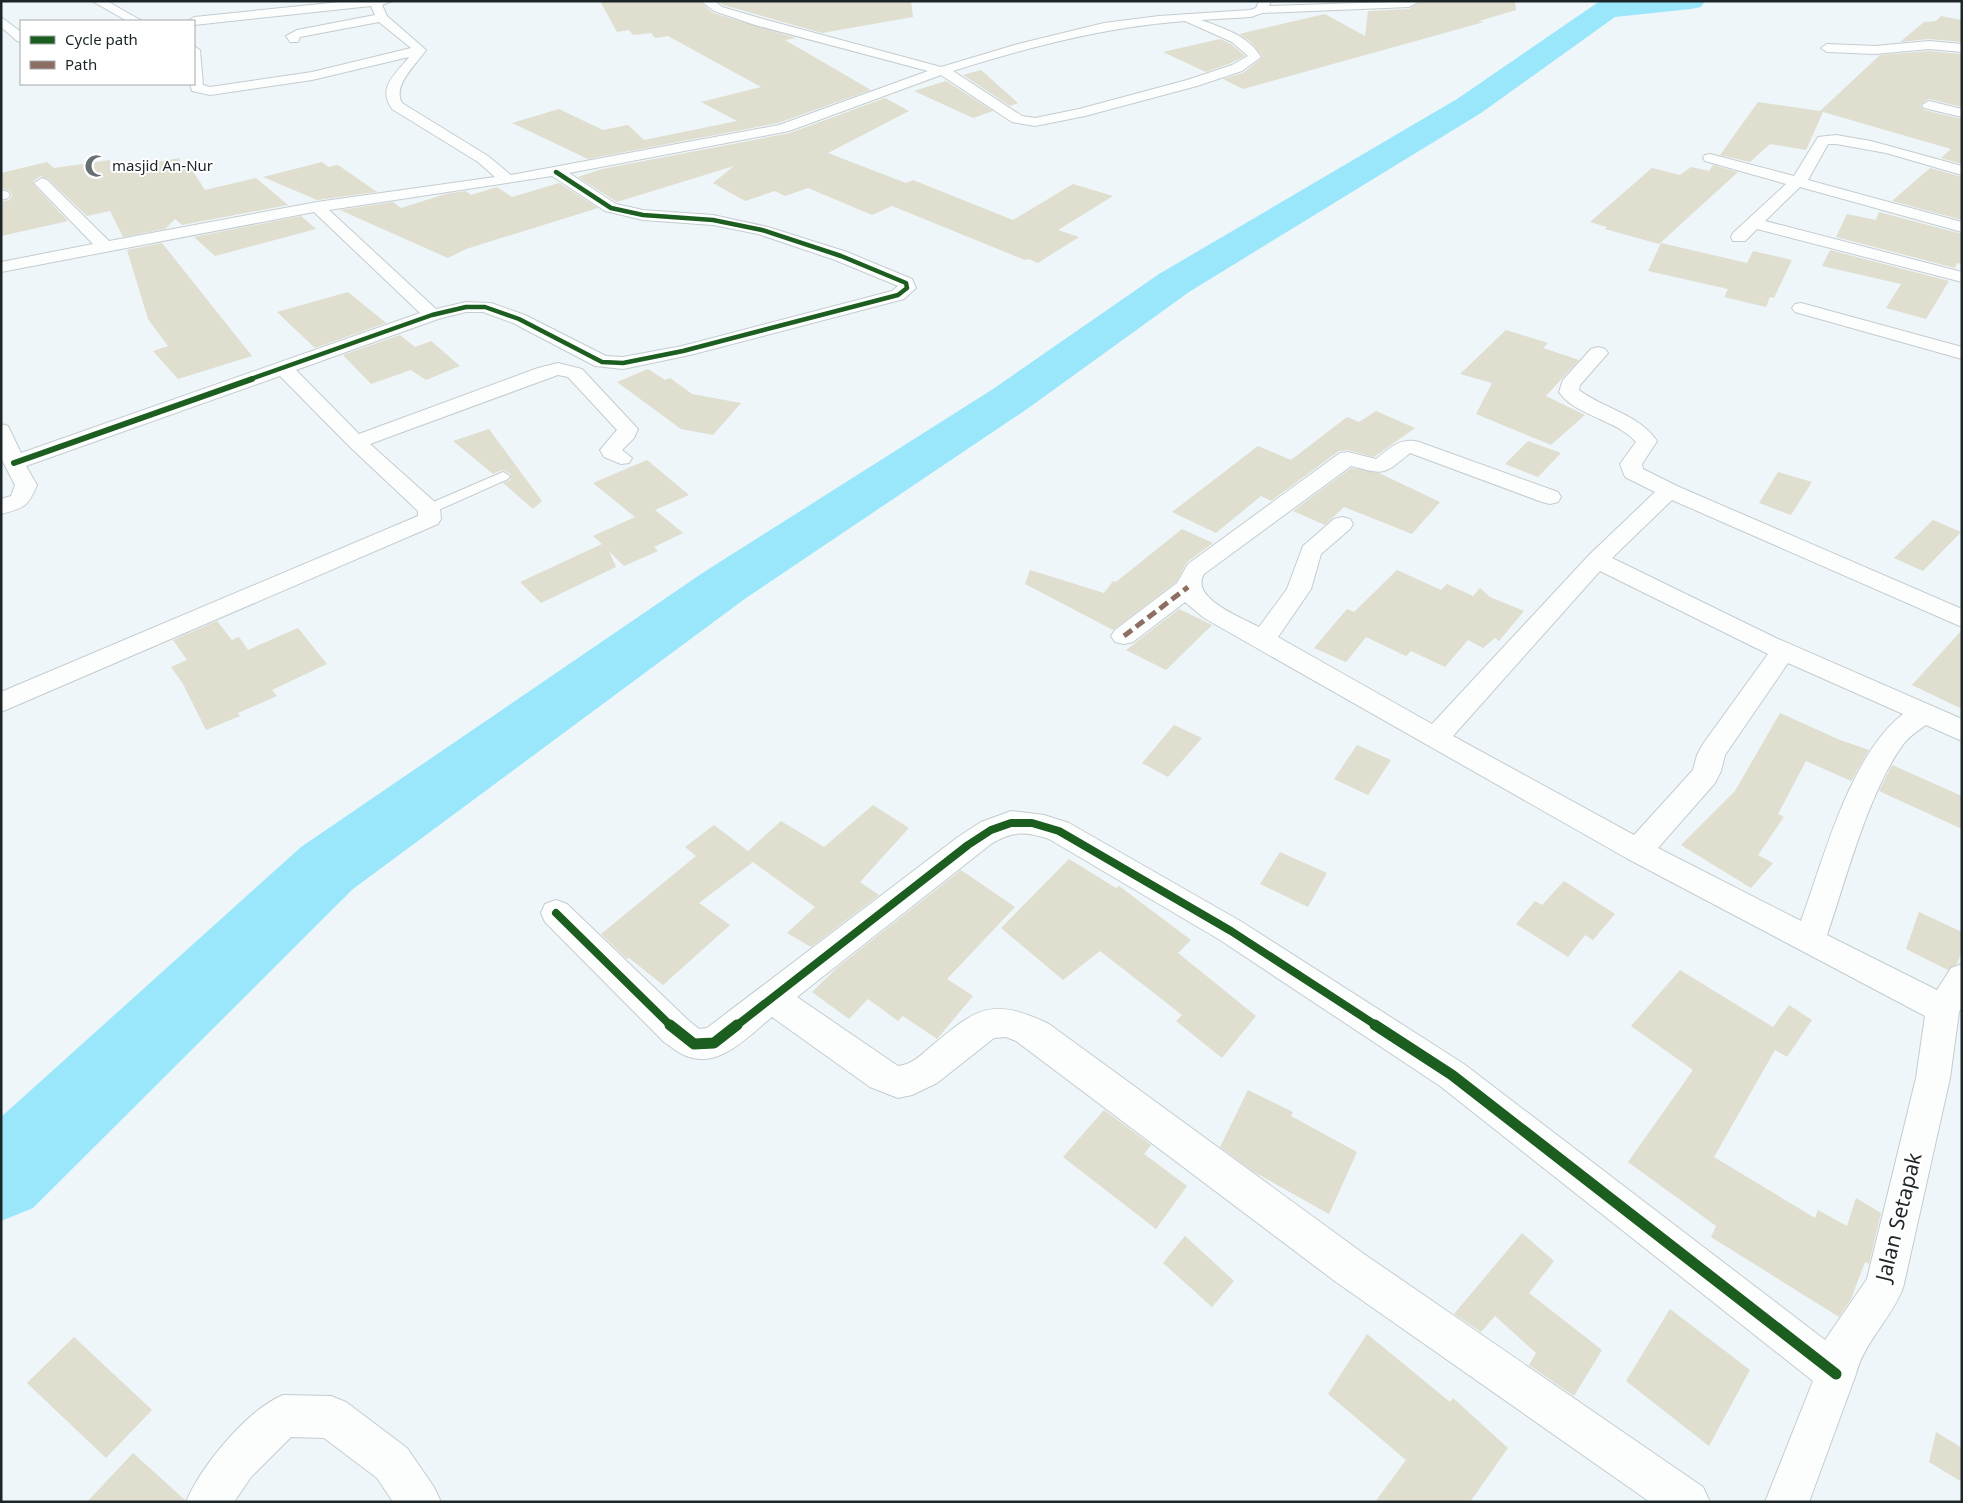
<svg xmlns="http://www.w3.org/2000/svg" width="1963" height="1503" viewBox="0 0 1963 1503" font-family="'Noto Sans',sans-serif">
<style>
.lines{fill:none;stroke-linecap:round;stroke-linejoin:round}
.river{fill:#9ae7fc;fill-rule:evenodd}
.building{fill:#dfdecf}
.service-casing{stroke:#c4cccf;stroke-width:2}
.minor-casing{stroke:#c4cccf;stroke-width:2}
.service{fill:#fcfefe;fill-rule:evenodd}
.minor{fill:#fcfefe;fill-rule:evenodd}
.quiet{stroke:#8d6e63;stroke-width:5;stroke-dasharray:10 5;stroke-linecap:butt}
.cycleway-far3-casing{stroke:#fff;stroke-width:6}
.cycleway-far2-casing{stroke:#fff;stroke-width:9}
.cycleway-far1-casing{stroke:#fff;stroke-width:11}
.cycleway-casing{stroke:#fff;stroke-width:14}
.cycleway-far3{stroke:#1b5e20;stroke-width:4.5}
.cycleway-far2{stroke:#1b5e20;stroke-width:6}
.cycleway-far1{stroke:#1b5e20;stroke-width:8}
.cycleway{stroke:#1b5e20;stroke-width:11}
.labels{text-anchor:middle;stroke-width:4;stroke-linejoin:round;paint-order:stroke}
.far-poi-label{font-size:15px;fill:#1c2628;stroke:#fff;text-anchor:start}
.near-street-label{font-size:21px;fill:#1c2628;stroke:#fff}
</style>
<rect width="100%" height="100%" fill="#eef6f9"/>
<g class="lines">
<!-- river -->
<path class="river" d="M 1604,1 L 1705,1 L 1701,7 L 1691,9 L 1615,17 L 1481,113 L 1189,292 L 1027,409 L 746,598 L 353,889 L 33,1208 L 1,1221 L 1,1117 L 301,847 L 704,572 L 993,389 L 1159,274 L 1457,99 L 1597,3 Z"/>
</g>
<!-- building -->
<g class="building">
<path d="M 600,1 L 699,1 L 713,13 L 796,38 L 785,40 L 871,90 L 778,123 L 588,159 L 512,123 L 559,109 L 603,130 L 628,125 L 644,140 L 737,121 L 701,102 L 761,87 L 668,36 L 655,38 L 651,33 L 633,35 L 629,30 L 617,32 Z"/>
<path d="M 718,1 L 911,1 L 913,17 L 822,33 L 723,5 Z"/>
<path d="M 1422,1 L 1515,1 L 1516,10 L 1479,21 L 1484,22 L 1243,89 L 1223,79 L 1243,73 L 1263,57 L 1251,42 L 1239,34 L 1325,14 L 1365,36 L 1368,11 L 1409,9 Z"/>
<path d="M 1941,16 L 1962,20 L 1962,42 L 1929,39 L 1900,42 L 1924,22 L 1936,21 Z"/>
<path d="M 1220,39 L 1231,44 L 1245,56 L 1231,63 L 1206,72 L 1163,52 Z"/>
<path d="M 1929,51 L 1962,54 L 1962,107 L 1929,99 L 1920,105 L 1924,110 L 1962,119 L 1962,164 L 1941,158 L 1951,149 L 1823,112 L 1806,150 L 1770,144 L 1750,162 L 1720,155 L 1758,102 L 1820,111 L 1880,55 Z"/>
<path d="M 981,70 L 1018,103 L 1010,106 L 963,75 Z"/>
<path d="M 946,81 L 993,111 L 973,118 L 914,91 Z"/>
<path d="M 885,98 L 909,111 L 828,153 L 906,183 L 913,180 L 1013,220 L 1073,184 L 1113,196 L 1058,230 L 1079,237 L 1038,263 L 1029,259 L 1025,260 L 892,206 L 872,215 L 808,188 L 785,196 L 775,191 L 745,201 L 713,183 L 734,166 L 617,202 L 578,177 L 602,169 L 790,133 Z"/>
<path d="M 179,158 L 183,169 L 190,167 L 205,190 L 256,178 L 288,205 L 182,225 L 175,219 L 165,229 L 123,237 L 110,211 L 87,216 L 48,179 L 41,176 L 33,181 L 33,184 L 68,221 L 1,236 L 1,202 L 9,200 L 12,196 L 10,191 L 1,188 L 1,173 L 47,162 L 54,168 L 110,160 L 110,171 Z"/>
<path d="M 322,162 L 328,167 L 338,165 L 377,192 L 317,200 L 263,177 Z"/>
<path d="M 1713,165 L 1738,172 L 1659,244 L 1605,229 L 1607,227 L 1590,222 L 1652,168 L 1680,175 L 1691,167 L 1709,171 Z"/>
<path d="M 1930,168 L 1962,177 L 1962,220 L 1892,201 Z"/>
<path d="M 559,183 L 598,208 L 466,249 L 448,258 L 340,210 L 393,202 L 401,208 L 445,194 L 466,191 L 471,195 L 497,187 L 512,197 Z"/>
<path d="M 1879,212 L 1962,234 L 1962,264 L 1957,263 L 1955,268 L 1836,237 L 1847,214 L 1876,220 Z"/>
<path d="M 301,216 L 316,229 L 215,256 L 194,237 Z"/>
<path d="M 162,243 L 252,356 L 178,379 L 153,351 L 168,346 L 148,319 L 127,250 Z"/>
<path d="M 1661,243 L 1747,263 L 1753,251 L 1792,260 L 1774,298 L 1770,297 L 1766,307 L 1724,297 L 1728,289 L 1648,271 Z"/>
<path d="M 1830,250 L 1949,281 L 1926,319 L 1886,308 L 1901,284 L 1822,266 Z"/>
<path d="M 348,292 L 386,323 L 315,348 L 277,312 Z"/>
<path d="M 1506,330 L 1548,343 L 1543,348 L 1579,360 L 1546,396 L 1585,415 L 1551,445 L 1476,414 L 1492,383 L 1460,374 Z"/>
<path d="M 400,335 L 415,347 L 431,341 L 460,366 L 426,380 L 411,370 L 371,384 L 343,355 Z"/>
<path d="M 648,369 L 665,380 L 670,378 L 692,394 L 741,403 L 713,435 L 681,429 L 617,382 Z"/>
<path d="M 1376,411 L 1415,428 L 1374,457 L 1348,450 L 1339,451 L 1271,501 L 1261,496 L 1216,533 L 1172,512 L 1258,446 L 1291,460 L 1347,417 L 1359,422 Z"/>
<path d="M 489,429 L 542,501 L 533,509 L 503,483 L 510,480 L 511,474 L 502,470 L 493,474 L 453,441 Z"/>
<path d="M 1528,441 L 1561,453 L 1538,477 L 1505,464 Z"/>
<path d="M 647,460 L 689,495 L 655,510 L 683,533 L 654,547 L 658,551 L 624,566 L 609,551 L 616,567 L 541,603 L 520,582 L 602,544 L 593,536 L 635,517 L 593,483 Z"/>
<path d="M 1351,468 L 1379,473 L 1440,502 L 1412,534 L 1344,507 L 1325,525 L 1293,511 Z"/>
<path d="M 1778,472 L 1812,482 L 1791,515 L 1759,503 Z"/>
<path d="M 1933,520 L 1961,532 L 1923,571 L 1894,558 Z"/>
<path d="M 1182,529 L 1213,543 L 1187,562 L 1176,582 L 1113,630 L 1025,584 L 1030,570 L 1104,593 L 1113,581 L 1116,582 Z"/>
<path d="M 1397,570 L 1441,590 L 1447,584 L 1473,596 L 1480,588 L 1490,597 L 1524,611 L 1499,641 L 1495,638 L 1483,648 L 1468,640 L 1445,667 L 1411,651 L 1406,656 L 1366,637 L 1346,662 L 1314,648 L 1347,609 L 1354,612 Z"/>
<path d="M 1179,609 L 1212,625 L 1166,670 L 1126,650 Z"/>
<path d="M 217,621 L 232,640 L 239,637 L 248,650 L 298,628 L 327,664 L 272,690 L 277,696 L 238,713 L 240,716 L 206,730 L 183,684 L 171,667 L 187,660 L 173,640 Z"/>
<path d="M 1962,630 L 1962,709 L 1912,685 Z"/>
<path d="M 1780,713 L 1840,740 L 1869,750 L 1851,781 L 1806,761 L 1778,814 L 1784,817 L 1758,855 L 1773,863 L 1751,888 L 1681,845 L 1735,791 Z"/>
<path d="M 1174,725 L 1202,738 L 1168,777 L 1142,763 Z"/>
<path d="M 1357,745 L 1391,760 L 1368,795 L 1334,779 Z"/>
<path d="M 1892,765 L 1962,796 L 1962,829 L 1879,791 Z"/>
<path d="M 873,805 L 909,828 L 860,882 L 879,895 L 811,947 L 787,933 L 815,907 L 753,862 L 699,903 L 730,925 L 663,985 L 629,958 L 627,959 L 601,934 L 696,856 L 685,847 L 714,825 L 748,851 L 781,821 L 824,847 Z"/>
<path d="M 1280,852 L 1327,873 L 1308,907 L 1260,884 Z"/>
<path d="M 1069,859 L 1116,888 L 1119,886 L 1191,940 L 1178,953 L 1256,1016 L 1222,1058 L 1176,1021 L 1182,1015 L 1100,951 L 1063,980 L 1001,928 Z"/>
<path d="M 961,870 L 1015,907 L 947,979 L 973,996 L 937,1039 L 903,1016 L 898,1021 L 868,999 L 849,1019 L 812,992 L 838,967 Z"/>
<path d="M 1564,881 L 1615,914 L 1593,940 L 1585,935 L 1568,957 L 1516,924 L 1535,901 L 1542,905 Z"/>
<path d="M 1919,912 L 1962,932 L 1962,950 L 1957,964 L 1948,970 L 1906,949 Z"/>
<path d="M 1680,970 L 1773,1027 L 1789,1005 L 1812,1020 L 1787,1057 L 1775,1050 L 1714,1157 L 1815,1218 L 1818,1210 L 1847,1226 L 1856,1198 L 1881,1213 L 1869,1264 L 1865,1262 L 1851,1299 L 1839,1317 L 1711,1237 L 1716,1226 L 1628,1162 L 1693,1070 L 1631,1026 Z"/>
<path d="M 1248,1090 L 1293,1112 L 1291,1116 L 1357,1152 L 1329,1214 L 1254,1172 L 1220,1147 Z"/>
<path d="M 1104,1110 L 1151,1145 L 1144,1154 L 1187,1186 L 1156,1229 L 1063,1157 Z"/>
<path d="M 1522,1233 L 1554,1261 L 1529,1293 L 1602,1350 L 1574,1396 L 1529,1365 L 1536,1353 L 1495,1316 L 1481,1332 L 1454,1314 Z"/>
<path d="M 1185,1236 L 1234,1281 L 1212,1307 L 1163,1263 Z"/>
<path d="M 1670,1309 L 1750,1370 L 1709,1446 L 1626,1381 Z"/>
<path d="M 1367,1334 L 1450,1402 L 1453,1398 L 1508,1448 L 1470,1502 L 1375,1502 L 1406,1460 L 1328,1394 Z"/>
<path d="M 74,1337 L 152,1410 L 106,1458 L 27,1383 Z"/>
<path d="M 1936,1432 L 1962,1448 L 1962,1482 L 1929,1462 Z"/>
<path d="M 133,1453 L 185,1500 L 184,1502 L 87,1502 Z"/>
</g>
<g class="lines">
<defs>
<path id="service" d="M 503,472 L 510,476 L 508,479 L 434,512 L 429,513 L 422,509 L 424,506 Z"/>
<g id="minor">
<path d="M 92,1 L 107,1 L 142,21 L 127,21 Z"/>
<path d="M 350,1 L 392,1 L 382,5 L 387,16 L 426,50 C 416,65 392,85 402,103 L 488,156 L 511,175 L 779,125 L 928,71 L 755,25 L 714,11 L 701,1 L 715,1 L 722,7 L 763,19 L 941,67 L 1018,44 L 1104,23 L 1159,16 L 1250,10 L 1256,8 L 1259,1 L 1271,1 L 1269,6 L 1420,1 L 1409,7 L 1262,13 L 1251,17 L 1201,20 C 1223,28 1249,36 1261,57 L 1242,71 L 1197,86 L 1085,116 L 1035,126 L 1012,122 L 941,75 L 789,131 L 569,173 L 616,204 L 643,210 L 713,215 L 768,227 L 847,252 L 912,279 L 916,288 L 904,299 L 690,355 L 623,369 L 595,366 L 513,323 L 483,312 L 466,312 L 438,319 L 296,370 L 359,434 L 538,368 L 558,363 L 582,369 L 638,429 L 634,438 L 622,450 L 632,458 L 629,463 L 621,464 L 604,457 L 600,450 L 617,430 L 568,377 L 558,375 L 370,444 L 437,504 L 440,509 L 441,519 L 438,524 L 1,712 L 1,692 L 418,516 L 418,511 L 349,446 L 280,376 L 26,466 L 37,485 C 28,507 24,508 1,514 L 1,499 L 11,496 L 15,485 L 1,458 L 1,424 L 8,426 L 21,453 L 420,313 L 314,212 L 1,272 L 1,262 L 93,244 L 37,186 L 34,183 L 42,178 L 47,180 L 109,241 L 317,202 L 495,177 L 478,162 L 392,109 C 377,87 395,75 409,57 L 312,80 L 210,95 L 192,91 L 190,84 L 194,84 L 194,46 L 200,50 L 203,85 L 210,87 L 312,72 L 411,48 L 379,22 L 300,37 L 298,42 L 290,42 L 286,36 L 297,30 L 375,15 L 371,6 L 194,25 L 194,21 L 188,21 L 194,17 ZM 1185,21 L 1232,42 L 1248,56 L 1232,65 L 1187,80 L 1079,109 L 1035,118 L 1022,116 L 953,71 C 1029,47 1105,27 1185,21 ZM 552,176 L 605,211 L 643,220 L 713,225 L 758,234 L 835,260 L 898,286 L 892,291 L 682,346 L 623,357 L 606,356 L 525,315 L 491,303 L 466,302 L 436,309 L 329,210 Z"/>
<path d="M 1,17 L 21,32 L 21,42 L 17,41 L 1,27 Z"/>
<path d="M 1929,41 L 1962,44 L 1962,52 L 1929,49 L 1875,54 L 1827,52 L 1821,48 L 1827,44 L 1875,46 Z"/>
<path d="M 1929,101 L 1962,109 L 1962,117 L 1924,108 L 1922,105 Z"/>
<path d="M 1836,135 L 1871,141 L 1962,166 L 1962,175 L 1886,153 L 1836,144 L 1828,144 L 1808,180 L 1962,222 L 1962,232 L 1800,187 L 1765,221 L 1962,272 L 1962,282 L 1757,229 L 1745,241 L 1733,241 L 1731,237 L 1733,233 L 1786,184 L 1705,161 L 1703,158 L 1705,155 L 1710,154 L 1794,176 L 1818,137 Z"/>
<path d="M 1,190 L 8,192 L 10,195 L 8,198 L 1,200 Z"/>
<path d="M 1801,303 L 1962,347 L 1962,359 L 1795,312 L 1792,308 L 1795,304 Z"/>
<path d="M 1598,347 L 1605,349 L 1608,353 L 1580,385 L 1579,390 C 1604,409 1639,414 1657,441 L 1642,464 L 1643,469 L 1677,486 L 1962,609 L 1962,627 L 1672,500 L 1612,558 L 1776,638 L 1962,719 L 1962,741 L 1926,725 C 1919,730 1911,735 1905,742 C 1870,787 1846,879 1827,935 L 1937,990 L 1951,968 L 1962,964 L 1962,1007 L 1959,1012 L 1950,1078 L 1903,1288 C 1891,1319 1864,1342 1856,1374 L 1809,1502 L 1765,1502 L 1813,1381 L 1440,1086 L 1220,940 L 1049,839 C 1025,831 1012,831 991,844 L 797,997 L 898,1066 C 910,1065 919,1057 928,1049 C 975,1010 989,995 1049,1024 L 1364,1254 L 1703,1487 L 1710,1502 L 1650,1502 L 1336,1282 L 1016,1041 L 1006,1037 L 994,1038 L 937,1083 L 912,1095 L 898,1098 L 870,1087 L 772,1017 C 748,1036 718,1071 684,1055 C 677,1052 670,1046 664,1042 L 545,922 L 541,913 L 545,904 L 556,900 L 567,904 L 688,1020 L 699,1029 L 707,1028 L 958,837 L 981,822 L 1011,811 L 1044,815 L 1069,823 L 1242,922 L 1464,1064 L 1825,1340 L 1867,1279 L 1916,1078 L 1925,1016 L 1628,859 L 1204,618 L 1185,602 L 1133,642 L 1124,644 L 1115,642 L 1111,636 L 1115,630 L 1177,583 L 1188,564 L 1340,453 L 1348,452 L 1376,459 C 1390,448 1400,437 1419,442 L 1558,492 L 1561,497 L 1558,502 L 1550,504 L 1542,502 L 1410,453 C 1383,475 1386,475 1351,466 L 1204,574 C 1189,598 1243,618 1259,627 L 1287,589 L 1303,546 L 1334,519 L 1342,517 L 1350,519 L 1353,524 L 1350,529 L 1321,554 L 1311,589 L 1278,637 L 1432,724 L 1589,555 L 1655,492 L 1625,477 L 1620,464 L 1636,442 C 1616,419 1575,416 1559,392 L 1563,380 L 1591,349 ZM 1600,571 L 1768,654 L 1703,744 L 1697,755 L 1693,770 L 1634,835 L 1453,736 ZM 1788,663 L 1903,714 C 1850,755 1824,858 1801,921 L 1658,848 L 1715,783 L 1721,771 L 1725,755 Z"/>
<path d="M 283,1395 L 331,1396 L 346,1402 L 407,1448 L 434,1487 L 441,1502 L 393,1502 L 377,1478 L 324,1438 L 291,1437 L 251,1477 L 234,1502 L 186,1502 C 201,1466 247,1410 283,1395 Z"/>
</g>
</defs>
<!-- service casing -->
<use href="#service" class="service-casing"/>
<!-- minor casing -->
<use href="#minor" class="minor-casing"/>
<!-- service -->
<use href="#service" class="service"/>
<!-- minor -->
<use href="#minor" class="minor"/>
<!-- quiet -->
<path class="quiet" d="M 1124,636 L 1188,587"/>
<defs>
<path id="cycleway-far3" d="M 248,380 L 432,315 L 466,307 L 485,307 L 519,319 L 602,362 L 623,363 L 683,351 L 898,295 L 907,288 L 906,283 L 841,256 L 762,230 L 713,220 L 643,215 L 611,208 L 556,172"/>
<path id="cycleway-far2" d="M 14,463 L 252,379"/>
<g id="cycleway-far1">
<path d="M 556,913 L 671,1026"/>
<path d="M 736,1026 L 968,845 L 991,830 L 1011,823 L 1032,823 L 1059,831 L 1231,931 L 1377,1026"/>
</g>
<g id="cycleway">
<path d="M 670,1025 L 694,1044 L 714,1043 L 737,1025"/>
<path d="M 1375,1025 L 1452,1075 L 1836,1374"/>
</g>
</defs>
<!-- cycleway-far3 casing -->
<use href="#cycleway-far3" class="cycleway-far3-casing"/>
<!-- cycleway-far2 casing -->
<use href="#cycleway-far2" class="cycleway-far2-casing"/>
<!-- cycleway-far1 casing -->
<use href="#cycleway-far1" class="cycleway-far1-casing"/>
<!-- cycleway casing -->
<use href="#cycleway" class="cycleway-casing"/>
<!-- cycleway-far3 -->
<use href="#cycleway-far3" class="cycleway-far3"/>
<!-- cycleway-far2 -->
<use href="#cycleway-far2" class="cycleway-far2"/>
<!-- cycleway-far1 -->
<use href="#cycleway-far1" class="cycleway-far1"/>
<!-- cycleway -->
<use href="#cycleway" class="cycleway"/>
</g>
<!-- icons -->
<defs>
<symbol id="mosque-bare" viewBox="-9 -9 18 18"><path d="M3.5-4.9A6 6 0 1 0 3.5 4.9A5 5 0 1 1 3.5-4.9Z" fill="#666f71" stroke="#fff" stroke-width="2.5" paint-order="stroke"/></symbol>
</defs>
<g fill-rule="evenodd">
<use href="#mosque-bare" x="80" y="150" width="32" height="32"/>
</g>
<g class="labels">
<!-- far-poi labels -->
<g class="far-poi-label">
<text x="112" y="171">masjid An-Nur</text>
</g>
<!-- near-street labels -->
<g class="near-street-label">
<text transform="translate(1899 1217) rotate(-76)" y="7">Jalan Setapak</text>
</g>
</g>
<!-- border -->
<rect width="1963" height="1503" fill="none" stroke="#1c2628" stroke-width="5"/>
<!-- legend -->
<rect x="20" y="20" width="175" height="65" fill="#ffffff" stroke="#a4a8a9"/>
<rect x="30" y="36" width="25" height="8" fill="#1b5e20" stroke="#a4a8a9"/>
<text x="65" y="45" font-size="15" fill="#1c2628">Cycle path</text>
<rect x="30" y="61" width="25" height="8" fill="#8d6e63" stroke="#a4a8a9"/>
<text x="65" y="70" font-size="15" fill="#1c2628">Path</text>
</svg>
